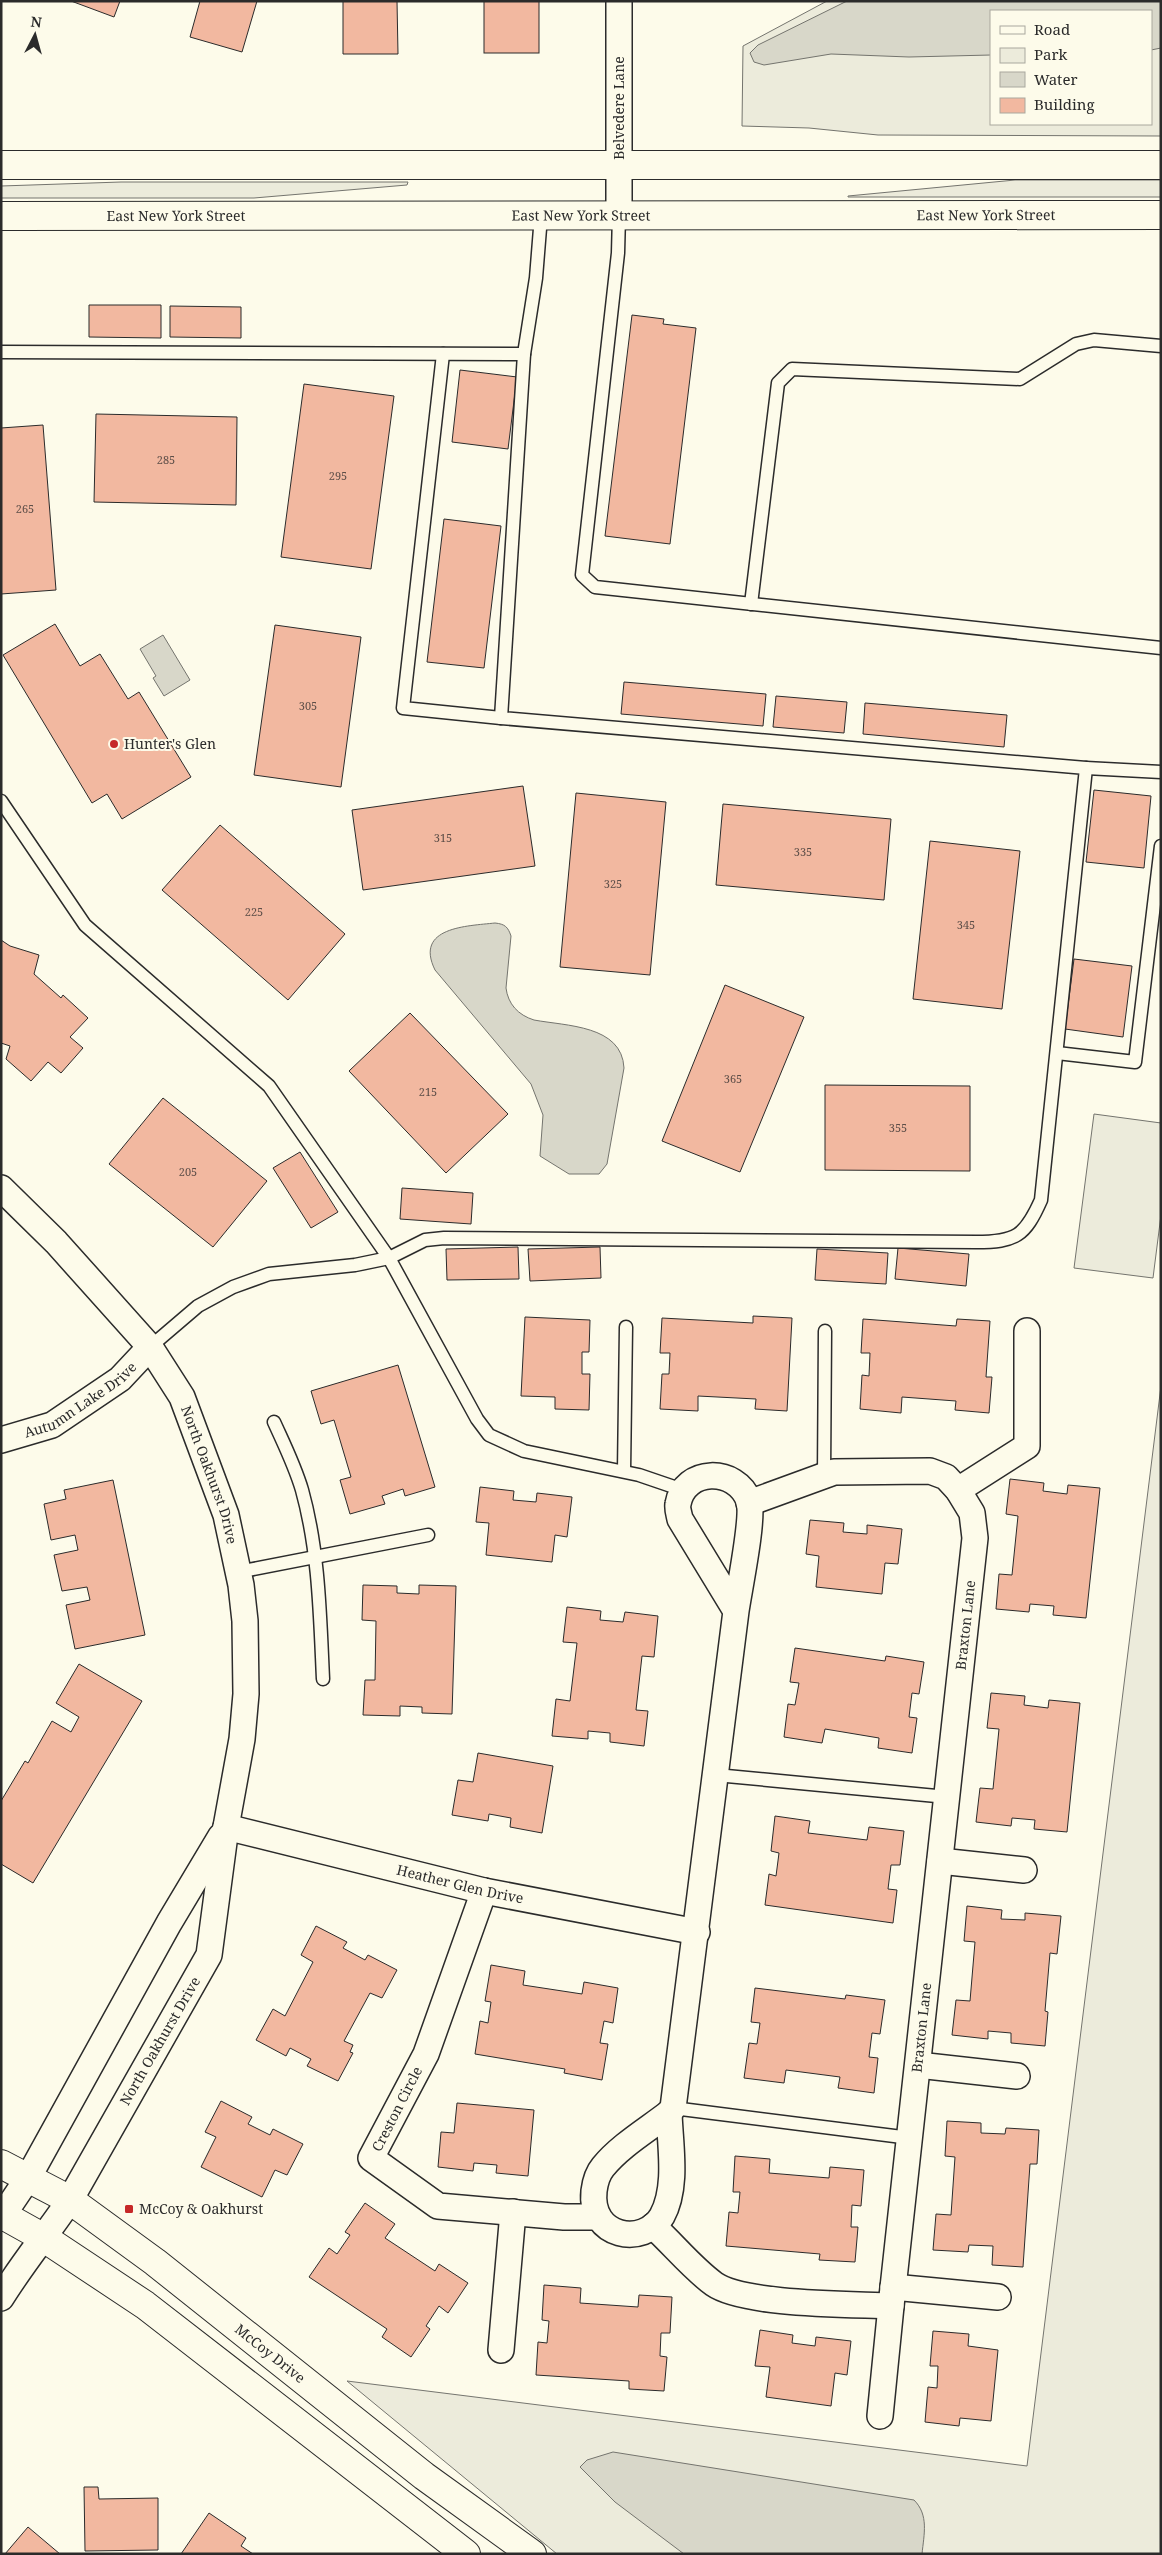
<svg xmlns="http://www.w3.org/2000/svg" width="1162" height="2555" viewBox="0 0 1162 2555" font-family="'Noto Serif',serif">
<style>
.green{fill:#ecebdb;stroke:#74746e;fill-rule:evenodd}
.water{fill:#d8d7c9;stroke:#74746e}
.building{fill:#f2b8a0;stroke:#2b2b2b}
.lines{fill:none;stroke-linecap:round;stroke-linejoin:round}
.lane-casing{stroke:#2b2b2b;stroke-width:15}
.street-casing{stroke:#2b2b2b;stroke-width:28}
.secondary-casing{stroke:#2b2b2b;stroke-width:30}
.primary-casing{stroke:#2b2b2b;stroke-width:30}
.lane{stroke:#fdfbea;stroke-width:12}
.street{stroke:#fdfbea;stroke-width:25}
.secondary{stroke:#fdfbea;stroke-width:28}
.primary{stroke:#fdfbea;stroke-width:28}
.poi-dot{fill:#c62828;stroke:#fdfbea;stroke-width:2}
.labels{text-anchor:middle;stroke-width:4;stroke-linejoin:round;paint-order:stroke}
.number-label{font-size:11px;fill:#5d4e48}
.street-label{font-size:14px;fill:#2b2b2b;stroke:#fdfbea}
.poi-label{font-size:14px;fill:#2b2b2b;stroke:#fdfbea;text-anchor:start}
</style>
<rect width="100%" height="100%" fill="#fdfbea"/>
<!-- green -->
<g class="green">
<path d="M 827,1 L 1161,1 L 1161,136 L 878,135 L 809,128 L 742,126 L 743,46 ZM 991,11 L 1151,11 L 1151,124 L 991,124 Z"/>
<path d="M 1015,180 L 1161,180 L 1161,197 L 848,197 L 848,196 Z"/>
<path d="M 121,182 L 408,182 L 407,185 L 254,198 L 1,198 L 1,186 Z"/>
<path d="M 1094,1114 L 1161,1123 L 1161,1215 L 1153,1278 L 1074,1268 Z"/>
<path d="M 1161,1386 L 1161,2554 L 557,2554 L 347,2381 L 1027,2466 Z"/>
</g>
<!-- water -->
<g class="water">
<path d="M 847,1 L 1161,1 L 1161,48 L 1151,50 L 1151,11 L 991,11 L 991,55 L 909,57 L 831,54 L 764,65 L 754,62 L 750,53 L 758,45 Z"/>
<path d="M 163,635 L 190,680 L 164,696 L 153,678 L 156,676 L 140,649 Z"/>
<path d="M 495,923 C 505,924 508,927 511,936 L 506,988 C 508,1004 518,1015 534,1020 C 566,1026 622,1025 624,1068 L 607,1164 L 599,1174 L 569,1174 L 540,1156 L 543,1115 L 531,1084 L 435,970 C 414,927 467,926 495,923 Z"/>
<path d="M 613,2452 L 914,2500 C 929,2515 924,2534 922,2554 L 684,2554 L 615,2502 L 580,2467 L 587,2460 Z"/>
</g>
<!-- building -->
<g class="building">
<path d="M 71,1 L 120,1 L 114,17 Z"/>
<path d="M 200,1 L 257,1 L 242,52 L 190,37 Z"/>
<path d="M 343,1 L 397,1 L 398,54 L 343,54 Z"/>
<rect x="484" y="1" width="55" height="52"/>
<path d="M 89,305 L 161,305 L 161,338 L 89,337 Z"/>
<path d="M 170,306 L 241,307 L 241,338 L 170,337 Z"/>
<path d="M 632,315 L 664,319 L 663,324 L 696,328 L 670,544 L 605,536 Z"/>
<path d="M 460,370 L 517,377 L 508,449 L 452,442 Z"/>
<path d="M 304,384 L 394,396 L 371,569 L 281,557 Z"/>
<path d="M 96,414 L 237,417 L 236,505 L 94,502 Z"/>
<path d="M 43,425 L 56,590 L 1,594 L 1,428 Z"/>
<path d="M 444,519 L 501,526 L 484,668 L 427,662 Z"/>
<path d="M 55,624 L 80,666 L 100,654 L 128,699 L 139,692 L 191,777 L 122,819 L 107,794 L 92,803 L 3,655 Z"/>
<path d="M 275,625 L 361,637 L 341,787 L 254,775 Z"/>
<path d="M 624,682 L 766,694 L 763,726 L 621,714 Z"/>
<path d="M 776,696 L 847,702 L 844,733 L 773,727 Z"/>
<path d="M 865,703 L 1007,715 L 1004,747 L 863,734 Z"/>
<path d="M 523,786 L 535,866 L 363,890 L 352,810 Z"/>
<path d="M 1094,790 L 1151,796 L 1144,868 L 1086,862 Z"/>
<path d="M 576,793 L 666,802 L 650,975 L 560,967 Z"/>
<path d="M 723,804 L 891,819 L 884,900 L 716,885 Z"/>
<path d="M 220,825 L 345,934 L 288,1000 L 162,890 Z"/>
<path d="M 930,841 L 1020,851 L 1002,1009 L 913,999 Z"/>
<path d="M 1,940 L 10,946 L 39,955 L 34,974 L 61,998 L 63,995 L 88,1018 L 70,1037 L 83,1048 L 61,1073 L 48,1062 L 31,1081 L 6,1059 L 10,1046 L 1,1043 Z"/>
<path d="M 1074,959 L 1132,966 L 1123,1037 L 1065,1029 Z"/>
<path d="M 725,985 L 804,1017 L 740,1172 L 662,1141 Z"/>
<path d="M 410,1013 L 508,1114 L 446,1173 L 349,1071 Z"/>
<path d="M 825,1085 L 970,1086 L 970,1171 L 825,1170 Z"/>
<path d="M 163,1098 L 267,1181 L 213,1247 L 109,1164 Z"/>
<path d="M 300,1152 L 338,1212 L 311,1228 L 273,1168 Z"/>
<path d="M 402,1188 L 473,1193 L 471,1224 L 400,1219 Z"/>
<path d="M 518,1247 L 519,1279 L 447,1280 L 446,1249 Z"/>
<path d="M 600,1247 L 601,1278 L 530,1281 L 528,1249 Z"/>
<path d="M 898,1248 L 969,1254 L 966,1286 L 895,1279 Z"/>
<path d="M 817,1249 L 888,1253 L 886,1284 L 815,1280 Z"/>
<path d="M 753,1316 L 792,1318 L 787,1411 L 755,1409 L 756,1399 L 698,1396 L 698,1411 L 660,1409 L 662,1374 L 669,1374 L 670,1353 L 660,1353 L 662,1318 L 753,1323 Z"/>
<path d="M 525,1317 L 590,1320 L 589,1352 L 582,1352 L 582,1374 L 590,1374 L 589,1410 L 555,1409 L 555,1397 L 521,1396 Z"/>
<path d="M 863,1319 L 956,1326 L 957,1319 L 990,1321 L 986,1377 L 992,1377 L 989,1413 L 955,1410 L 956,1401 L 902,1397 L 901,1413 L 860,1409 L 862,1375 L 869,1376 L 870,1353 L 861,1353 Z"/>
<path d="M 398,1365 L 435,1487 L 405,1496 L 403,1489 L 382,1496 L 385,1504 L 350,1514 L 340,1480 L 351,1477 L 334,1420 L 321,1424 L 311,1391 Z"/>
<path d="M 1010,1479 L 1044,1483 L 1043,1491 L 1067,1494 L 1068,1485 L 1100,1488 L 1086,1618 L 1053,1615 L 1054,1606 L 1030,1604 L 1029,1612 L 996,1609 L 999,1574 L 1012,1575 L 1018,1516 L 1006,1514 Z"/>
<path d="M 113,1480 L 145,1635 L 75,1649 L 66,1605 L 90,1600 L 87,1587 L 62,1591 L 54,1555 L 78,1550 L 75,1535 L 51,1540 L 44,1504 L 66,1499 L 64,1490 Z"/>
<path d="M 480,1487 L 514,1491 L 513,1500 L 536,1502 L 537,1493 L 572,1497 L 567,1537 L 555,1535 L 552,1562 L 486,1555 L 489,1523 L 476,1522 Z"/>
<path d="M 810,1520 L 844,1523 L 843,1532 L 867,1534 L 867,1525 L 902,1529 L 898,1564 L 885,1563 L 882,1594 L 816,1587 L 819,1556 L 806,1554 Z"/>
<path d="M 363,1585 L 397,1586 L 397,1593 L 419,1594 L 419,1585 L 456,1586 L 452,1714 L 422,1713 L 422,1707 L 400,1706 L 400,1716 L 363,1715 L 365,1680 L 375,1680 L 376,1621 L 362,1620 Z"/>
<path d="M 567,1607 L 601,1611 L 600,1620 L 623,1622 L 625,1612 L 658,1616 L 654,1657 L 642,1656 L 636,1710 L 648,1711 L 644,1746 L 610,1742 L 610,1733 L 588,1731 L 588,1739 L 552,1736 L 556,1699 L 570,1701 L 577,1643 L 563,1642 Z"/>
<path d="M 795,1648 L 885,1661 L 886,1656 L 924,1662 L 919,1694 L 912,1693 L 909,1717 L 917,1718 L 912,1753 L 878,1748 L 879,1738 L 825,1729 L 822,1743 L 784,1737 L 788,1704 L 795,1705 L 799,1683 L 790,1682 Z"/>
<path d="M 79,1664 L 142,1701 L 33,1883 L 1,1864 L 1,1801 L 25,1761 L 28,1763 L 52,1721 L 71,1732 L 79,1717 L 56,1703 Z"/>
<path d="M 991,1693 L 1025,1696 L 1024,1705 L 1048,1708 L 1049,1700 L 1080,1703 L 1067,1832 L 1034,1829 L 1035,1820 L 1012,1818 L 1011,1826 L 976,1822 L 980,1788 L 993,1789 L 999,1729 L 987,1728 Z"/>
<path d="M 478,1753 L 553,1766 L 542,1833 L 510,1827 L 511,1818 L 489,1814 L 488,1821 L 452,1815 L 458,1780 L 473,1782 Z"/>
<path d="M 775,1816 L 810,1821 L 808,1833 L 867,1840 L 869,1827 L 904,1831 L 900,1865 L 891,1865 L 888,1889 L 897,1890 L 893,1923 L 765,1905 L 769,1874 L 776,1876 L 779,1853 L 771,1851 Z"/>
<path d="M 967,1906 L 1002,1910 L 1001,1919 L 1025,1920 L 1025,1913 L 1061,1916 L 1057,1954 L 1050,1953 L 1045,2011 L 1048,2012 L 1045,2046 L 1011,2043 L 1011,2033 L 988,2031 L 988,2039 L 952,2035 L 956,2000 L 970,2001 L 975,1942 L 964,1941 Z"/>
<path d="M 316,1926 L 347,1942 L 343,1948 L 365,1960 L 368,1955 L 397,1970 L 382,1998 L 370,1993 L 344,2041 L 353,2045 L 350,2052 L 353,2053 L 338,2081 L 307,2066 L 311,2059 L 290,2048 L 286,2056 L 256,2040 L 273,2009 L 285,2016 L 313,1962 L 301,1955 Z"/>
<path d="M 491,1965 L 525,1971 L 523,1985 L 582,1994 L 584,1982 L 618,1988 L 613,2023 L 604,2021 L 600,2043 L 608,2044 L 602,2080 L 564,2073 L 565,2069 L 475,2054 L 480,2021 L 488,2023 L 491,2002 L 485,2001 Z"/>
<path d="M 755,1988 L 845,1999 L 846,1995 L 885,2000 L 880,2034 L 872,2033 L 869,2057 L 878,2058 L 874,2093 L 838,2088 L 840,2077 L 786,2070 L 784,2083 L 744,2078 L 749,2043 L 757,2044 L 760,2023 L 751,2022 Z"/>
<path d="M 221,2101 L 252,2117 L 248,2124 L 270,2135 L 273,2129 L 303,2144 L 287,2175 L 275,2170 L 262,2197 L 201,2167 L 216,2137 L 205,2132 Z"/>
<path d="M 457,2103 L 534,2110 L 528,2176 L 496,2173 L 497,2165 L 474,2163 L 473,2171 L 438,2167 L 441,2132 L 454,2133 Z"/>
<path d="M 947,2121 L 981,2123 L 981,2133 L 1005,2134 L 1006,2128 L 1039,2130 L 1037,2164 L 1030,2164 L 1023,2267 L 992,2265 L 993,2246 L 969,2245 L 968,2252 L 933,2250 L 936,2214 L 951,2215 L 955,2157 L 945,2156 Z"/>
<path d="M 735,2156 L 770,2159 L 769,2173 L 829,2178 L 830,2167 L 864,2170 L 861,2206 L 852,2205 L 851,2227 L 858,2227 L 855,2262 L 819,2260 L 820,2254 L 726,2246 L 729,2212 L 738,2213 L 740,2192 L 733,2192 Z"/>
<path d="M 365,2203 L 395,2224 L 385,2238 L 435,2271 L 439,2264 L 468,2283 L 448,2313 L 439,2306 L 426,2326 L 430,2329 L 411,2357 L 382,2337 L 387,2329 L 309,2277 L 329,2248 L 337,2254 L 350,2235 L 345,2232 Z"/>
<path d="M 544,2285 L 581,2288 L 580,2303 L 638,2307 L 639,2295 L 672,2297 L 670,2333 L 661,2333 L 660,2356 L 667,2357 L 664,2391 L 629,2389 L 629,2381 L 536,2375 L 538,2342 L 547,2343 L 549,2321 L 542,2320 Z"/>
<path d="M 760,2330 L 793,2335 L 792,2343 L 815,2346 L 816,2337 L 851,2341 L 847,2375 L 835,2373 L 831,2406 L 766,2397 L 770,2367 L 755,2366 Z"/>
<path d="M 933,2331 L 969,2334 L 968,2346 L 998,2350 L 991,2421 L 960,2418 L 959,2426 L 925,2422 L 928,2387 L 937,2388 L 938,2366 L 930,2366 Z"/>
<path d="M 84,2487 L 98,2487 L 99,2499 L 158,2498 L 158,2550 L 85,2551 Z"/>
<path d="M 209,2513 L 246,2538 L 241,2546 L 253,2554 L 181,2554 Z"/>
<path d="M 28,2527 L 60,2554 L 5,2554 Z"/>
</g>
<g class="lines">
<defs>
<g id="lane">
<path d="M 619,215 L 618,253 L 582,575 L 595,587 L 1161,648"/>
<path d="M 1,352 L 524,354 L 501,718 L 1086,768 L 1041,1200 C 1025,1236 1016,1242 976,1242 L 444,1238 L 425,1240 L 389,1258 L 355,1265 L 269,1274 L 233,1287 L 198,1306 L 150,1347"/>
<path d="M 443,354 L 403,708 L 501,718"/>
<path d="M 524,354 L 536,278 L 541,216"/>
<path d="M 751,604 L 778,383 L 792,369 L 1020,379 L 1076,344 L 1094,340 L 1161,346"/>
<path d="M 1086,768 L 1161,772"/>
<path d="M 1,801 L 85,925 L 269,1086 L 389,1258 L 477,1419 L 489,1435 L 524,1451 L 639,1475 L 683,1490"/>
<path d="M 1057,1053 L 1135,1062 L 1161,846"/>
<path d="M 274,1422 C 284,1444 295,1466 302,1490 C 319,1551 320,1615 323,1679"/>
<path d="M 624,1471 L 626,1327"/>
<path d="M 824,1476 L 825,1331"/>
<path d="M 238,1572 L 428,1535"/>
<path d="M 716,1775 L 947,1797"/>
<path d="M 673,2108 L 910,2138"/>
</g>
<g id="street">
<path d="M 619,215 L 619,1"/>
<path id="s1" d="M 1,1188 L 56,1242 L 150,1347 L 182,1397 L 226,1515 L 241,1585 L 245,1621 L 246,1694 L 242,1739 L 226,1827 L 209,1955 L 70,2200 C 47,2234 22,2264 1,2298"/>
<path id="s2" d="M 1,1440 L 52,1425 L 120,1379 L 150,1347"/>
<path d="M 958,1490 L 1027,1446 L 1027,1331"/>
<path id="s3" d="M 226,1827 L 484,1891 L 697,1932"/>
<path d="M 940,1861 L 1024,1870"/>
<path d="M 484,1891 L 426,2054 L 371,2158 L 438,2206 L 564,2217 L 596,2217"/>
<path d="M 918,2065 L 1017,2076"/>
<path d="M 669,2113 L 673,2108 L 736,1611 C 739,1590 754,1518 749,1501 C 736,1466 684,1468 678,1504 C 677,1508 679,1514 680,1519 L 736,1611"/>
<path d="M 669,2113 C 670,2145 678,2187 662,2216 C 644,2247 589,2238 594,2191 C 595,2183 598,2173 603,2167 C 620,2146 647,2130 669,2113 Z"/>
<path d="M 1,2218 L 28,2178 L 169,1923 L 221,1836"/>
<path id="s4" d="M 653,2226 C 673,2244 692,2268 714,2284 C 744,2305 851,2304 891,2306 L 975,1538 L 972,1513 L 958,1490 L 946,1477 L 930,1471 L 834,1472 L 749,1503"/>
<path d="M 893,2287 L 998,2297"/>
<path d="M 501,2350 L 513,2212"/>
<path d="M 880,2416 L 891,2306"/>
</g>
<g id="secondary">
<path id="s5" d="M 1,2164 L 70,2200 L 155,2262 L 424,2476 L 532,2554"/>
<path d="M 1,2214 L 44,2238 L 145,2305 L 466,2554"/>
</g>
<g id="primary">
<path d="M 1,165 L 1161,165"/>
<path id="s6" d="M 1,216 L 1161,215"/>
</g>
</defs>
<!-- lane casing -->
<use href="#lane" class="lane-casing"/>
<!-- street casing -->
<use href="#street" class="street-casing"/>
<!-- secondary casing -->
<use href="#secondary" class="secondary-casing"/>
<!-- primary casing -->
<use href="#primary" class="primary-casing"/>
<!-- lane -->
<use href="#lane" class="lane"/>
<!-- street -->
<use href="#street" class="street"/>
<!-- secondary -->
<use href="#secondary" class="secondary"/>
<!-- primary -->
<use href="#primary" class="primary"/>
</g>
<!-- markers -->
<g class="poi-dot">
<circle cx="114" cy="744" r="5"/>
<rect x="124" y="2204" width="10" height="10" rx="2.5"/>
</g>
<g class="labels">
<!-- number labels -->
<g class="number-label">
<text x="166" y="464">285</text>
<text x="338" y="480">295</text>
<text x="25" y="513">265</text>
<text x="308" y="710">305</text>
<text x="443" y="842">315</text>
<text x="803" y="856">335</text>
<text x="613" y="888">325</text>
<text x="254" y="916">225</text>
<text x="966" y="929">345</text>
<text x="733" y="1083">365</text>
<text x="428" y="1096">215</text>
<text x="898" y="1132">355</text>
<text x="188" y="1176">205</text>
</g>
<!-- street labels -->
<g class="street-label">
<text transform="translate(619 108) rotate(-90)" y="5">Belvedere Lane</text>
<text dy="5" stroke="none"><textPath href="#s6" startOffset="580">East New York Street</textPath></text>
<text dy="5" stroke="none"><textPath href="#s6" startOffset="985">East New York Street</textPath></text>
<text dy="5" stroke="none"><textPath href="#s6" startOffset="175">East New York Street</textPath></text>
<text dy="5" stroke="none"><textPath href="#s2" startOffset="90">Autumn Lake Drive</textPath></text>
<text dy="5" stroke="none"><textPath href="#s1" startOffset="360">North Oakhurst Drive</textPath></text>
<text dy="5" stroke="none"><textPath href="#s4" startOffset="949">Braxton Lane</textPath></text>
<text dy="5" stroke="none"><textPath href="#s3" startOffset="241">Heather Glen Drive</textPath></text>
<text dy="5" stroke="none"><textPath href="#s4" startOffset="544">Braxton Lane</textPath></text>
<text transform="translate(160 2041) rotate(-60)" y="5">North Oakhurst Drive</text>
<text transform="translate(397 2109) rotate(-63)" y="5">Creston Circle</text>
<text dy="5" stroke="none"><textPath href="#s5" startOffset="330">McCoy Drive</textPath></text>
</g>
<!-- poi labels -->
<g class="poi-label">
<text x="124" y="749">Hunter's Glen</text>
<text x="139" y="2214">McCoy &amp; Oakhurst</text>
</g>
</g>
<!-- border -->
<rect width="1162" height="2555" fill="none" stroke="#2b2b2b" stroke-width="5"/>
<!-- legend -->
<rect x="990" y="10" width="162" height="115" fill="#fdfbea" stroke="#a9a89e"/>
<rect x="1000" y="26" width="25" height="8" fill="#fdfbea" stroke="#a9a89e"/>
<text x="1034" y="35" font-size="15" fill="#2b2b2b">Road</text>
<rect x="1000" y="48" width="25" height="15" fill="#ecebdb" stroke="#a9a89e"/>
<text x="1034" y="60" font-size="15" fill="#2b2b2b">Park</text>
<rect x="1000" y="72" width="25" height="15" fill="#d8d7c9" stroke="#a9a89e"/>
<text x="1034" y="85" font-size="15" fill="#2b2b2b">Water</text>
<rect x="1000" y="98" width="25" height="15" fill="#f2b8a0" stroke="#a9a89e"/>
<text x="1034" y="110" font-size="15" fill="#2b2b2b">Building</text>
<!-- north arrow -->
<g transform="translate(35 35) rotate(6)" stroke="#fdfbea" stroke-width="4" paint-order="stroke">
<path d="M0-4L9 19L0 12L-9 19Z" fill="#2b2b2b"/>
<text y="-8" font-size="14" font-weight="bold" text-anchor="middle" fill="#2b2b2b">N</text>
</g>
</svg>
